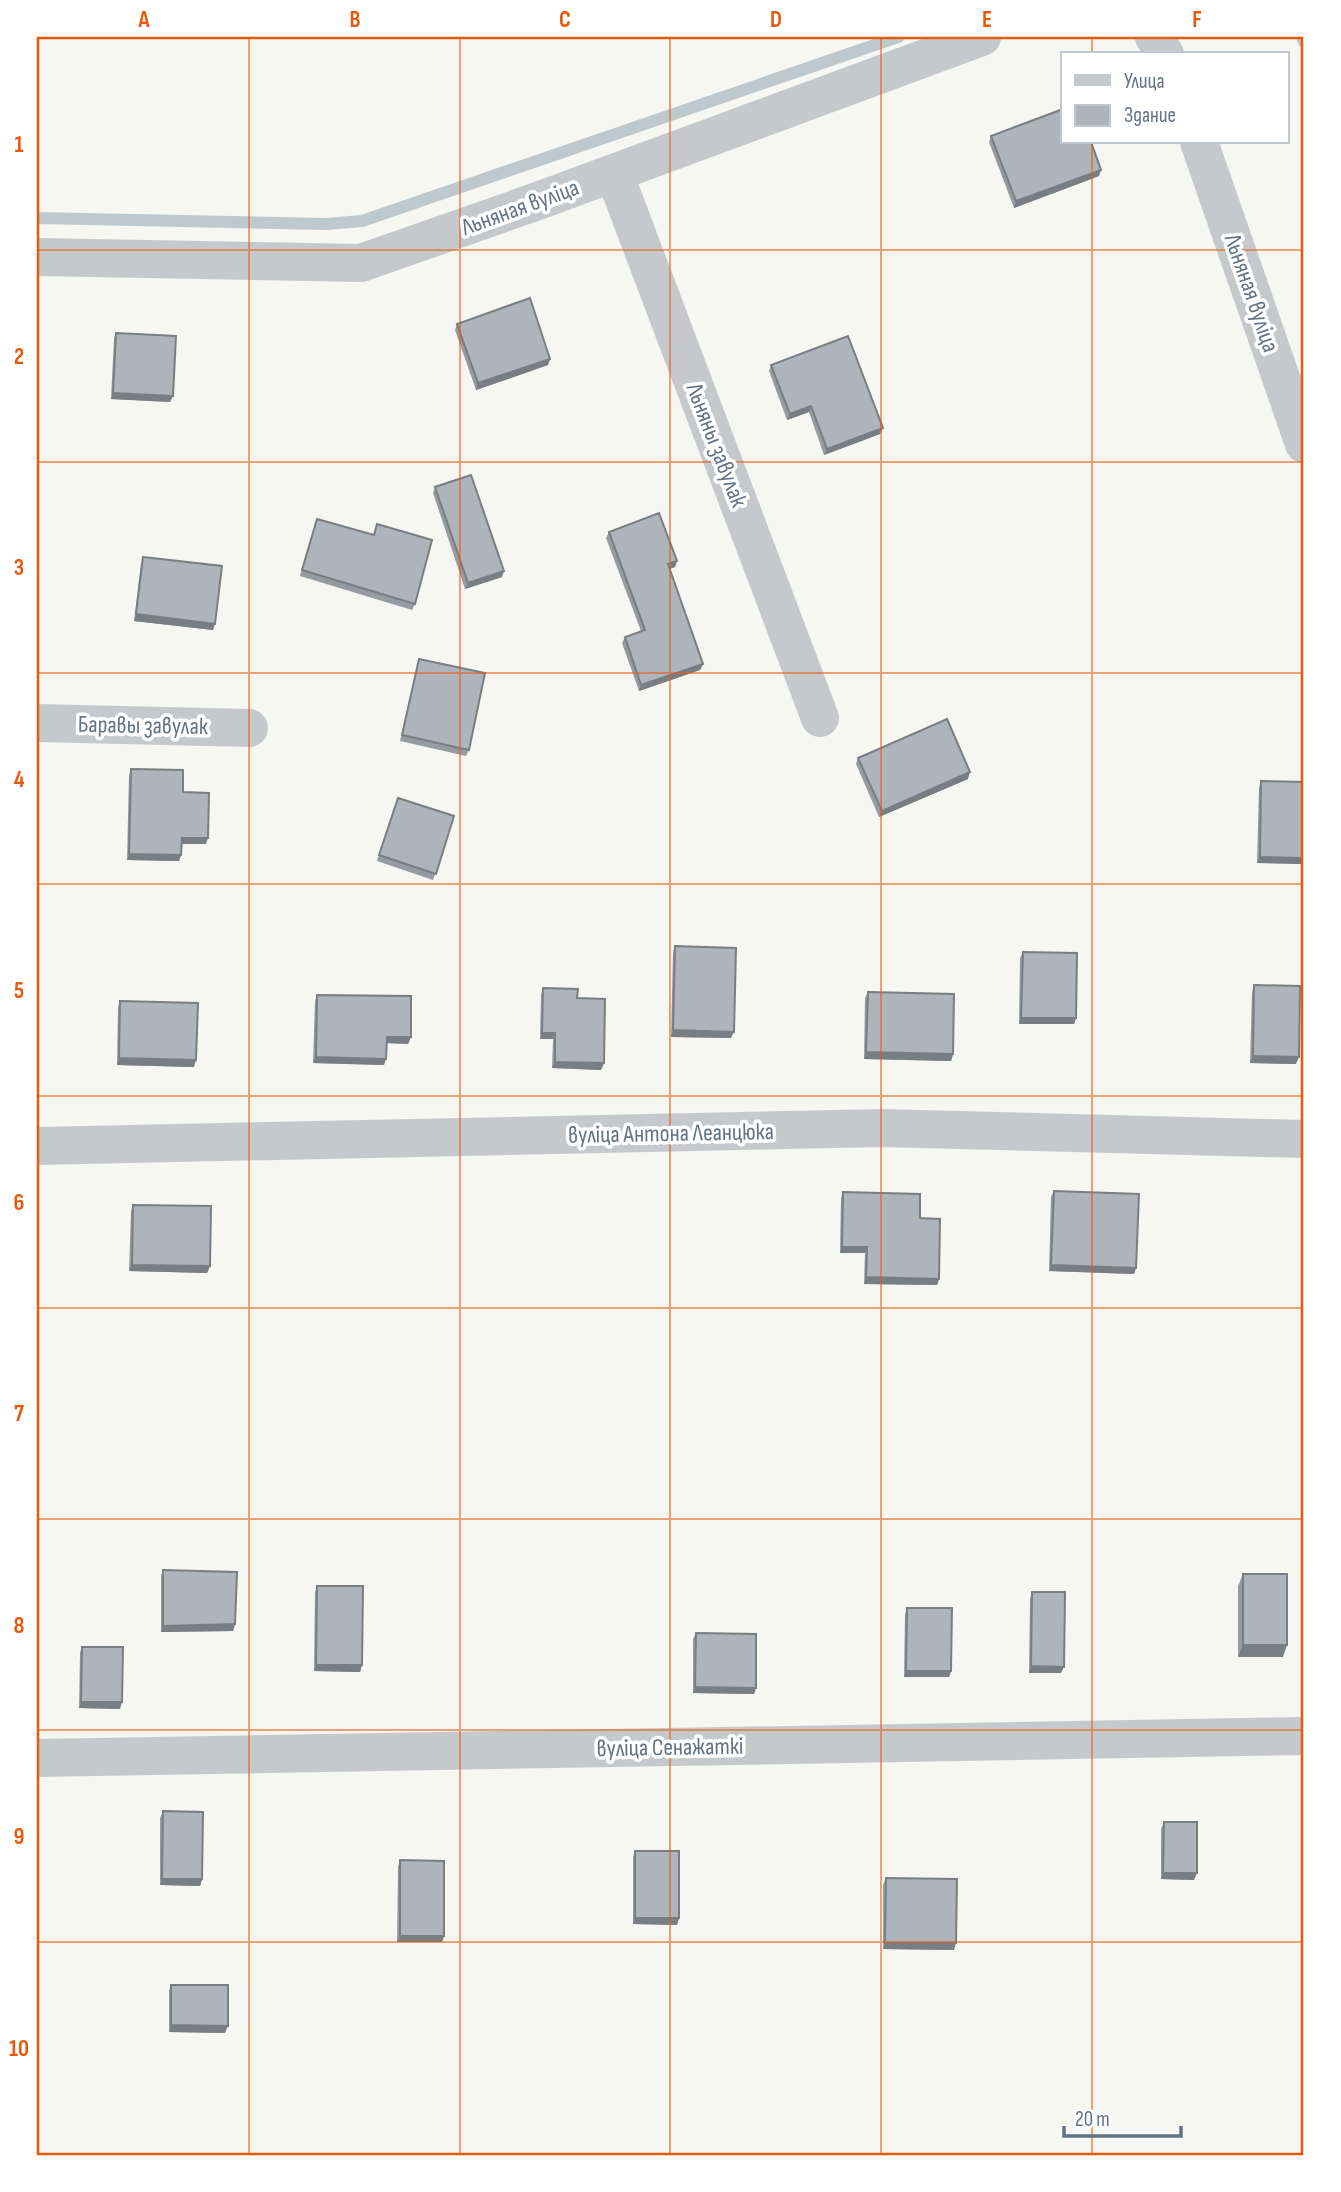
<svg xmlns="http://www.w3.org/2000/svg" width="1341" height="2192" viewBox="0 0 1341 2192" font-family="'Sofia Sans Condensed',sans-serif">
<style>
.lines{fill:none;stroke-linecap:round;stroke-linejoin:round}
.stream{stroke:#bec9ce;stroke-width:12}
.street{stroke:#c5c9cc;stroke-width:38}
.wall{fill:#959ba1}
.shaded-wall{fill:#797e83}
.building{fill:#adb4bb;stroke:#797e83;stroke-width:2}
.grid{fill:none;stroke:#e8590c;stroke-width:2;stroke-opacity:0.55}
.labels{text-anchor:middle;stroke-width:7;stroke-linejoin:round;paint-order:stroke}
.street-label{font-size:24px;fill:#637385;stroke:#fff}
.neatline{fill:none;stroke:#e8590c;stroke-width:2.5}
.grid-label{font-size:23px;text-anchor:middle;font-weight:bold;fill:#e8590c}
</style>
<rect width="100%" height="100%" fill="#f6f6f2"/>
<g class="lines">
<!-- stream -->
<g class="stream">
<path d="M 1302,37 L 1304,42"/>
<path d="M 37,218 L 326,224 L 362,221 L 898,37"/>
</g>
<!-- street -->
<g class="street">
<path d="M 1154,37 L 1165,54"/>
<path d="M 1199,142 L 1304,444"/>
<path d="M 614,173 L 820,718"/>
<path d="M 37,257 L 361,263 L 535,202 L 982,37"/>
<path d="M 37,723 L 249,728"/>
<path d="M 37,1146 L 882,1128 L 1304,1139"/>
<path d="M 37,1758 L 1304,1736"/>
</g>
</g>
<!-- wall -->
<g class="wall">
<path d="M 991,136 L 1099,176 L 1014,208 L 989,142 Z"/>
<path d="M 457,324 L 548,365 L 476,390 L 455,330 Z"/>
<path d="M 116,333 L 170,402 L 111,399 L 114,339 Z"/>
<path d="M 771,365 L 880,434 L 824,455 L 809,412 L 787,420 L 769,371 Z"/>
<path d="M 435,487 L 502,577 L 465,589 L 433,493 Z"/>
<path d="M 315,525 L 415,604 L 412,610 L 300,576 Z"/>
<path d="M 609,532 L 677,561 L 675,567 L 670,569 L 703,664 L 700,670 L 639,691 L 622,643 L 625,637 L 641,631 L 606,538 Z"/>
<path d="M 143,557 L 213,630 L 134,621 L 141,563 Z"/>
<path d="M 419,659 L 469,750 L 466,756 L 400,741 Z"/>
<path d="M 858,758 L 968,779 L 879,817 L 856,764 Z"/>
<path d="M 131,769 L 183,792 L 206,844 L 182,844 L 181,855 L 179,861 L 127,860 L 129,776 Z"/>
<path d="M 1261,781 L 1301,864 L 1257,863 L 1259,788 Z"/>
<path d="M 398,798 L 454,816 L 433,880 L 377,861 Z"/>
<path d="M 675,946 L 731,1038 L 671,1037 L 673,953 Z"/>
<path d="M 1023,952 L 1076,1018 L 1074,1024 L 1019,1024 L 1020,958 Z"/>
<path d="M 1254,985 L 1296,1064 L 1250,1063 L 1252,992 Z"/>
<path d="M 543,988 L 577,998 L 604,1063 L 601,1070 L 552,1068 L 553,1039 L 540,1039 L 541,995 Z"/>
<path d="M 868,992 L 953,1054 L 951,1061 L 864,1059 L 865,998 Z"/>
<path d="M 317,995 L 411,1037 L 408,1044 L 387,1043 L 384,1065 L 313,1063 L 315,1001 Z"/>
<path d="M 120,1001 L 194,1067 L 117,1065 L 118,1007 Z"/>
<path d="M 1054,1191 L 1136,1268 L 1134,1274 L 1049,1271 L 1051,1197 Z"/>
<path d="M 843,1192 L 920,1218 L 939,1279 L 937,1285 L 864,1284 L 865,1253 L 840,1253 L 841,1198 Z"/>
<path d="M 133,1205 L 210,1266 L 207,1273 L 129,1271 L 131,1211 Z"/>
<path d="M 163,1570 L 235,1624 L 233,1631 L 161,1632 L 161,1576 Z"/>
<path d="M 1243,1574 L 1283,1657 L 1238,1657 L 1238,1586 Z"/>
<path d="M 317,1586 L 362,1665 L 360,1672 L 314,1671 L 315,1592 Z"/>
<path d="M 1032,1592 L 1061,1673 L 1029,1673 L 1030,1599 Z"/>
<path d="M 907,1608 L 951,1671 L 949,1677 L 904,1677 L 905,1614 Z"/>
<path d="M 696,1633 L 756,1688 L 754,1694 L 693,1693 L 693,1639 Z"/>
<path d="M 82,1647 L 120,1709 L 79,1708 L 80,1653 Z"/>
<path d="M 163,1811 L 202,1879 L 200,1886 L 160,1885 L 160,1818 Z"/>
<path d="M 1164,1822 L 1194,1880 L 1161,1879 L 1161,1829 Z"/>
<path d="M 635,1851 L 679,1918 L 677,1925 L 633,1924 L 633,1857 Z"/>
<path d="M 400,1860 L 444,1936 L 442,1942 L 397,1942 L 398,1867 Z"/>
<path d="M 886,1878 L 954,1950 L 883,1949 L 883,1885 Z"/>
<path d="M 171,1985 L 225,2033 L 169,2032 L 169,1991 Z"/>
</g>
<!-- shaded-wall -->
<g class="shaded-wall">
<path d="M 1101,170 L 1099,176 L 1014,208 L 1016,201 Z"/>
<path d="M 550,359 L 548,365 L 476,390 L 478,383 Z"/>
<path d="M 113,393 L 173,396 L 170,402 L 111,399 Z"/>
<path d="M 811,406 L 809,412 L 787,420 L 790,414 Z"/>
<path d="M 883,428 L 880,434 L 824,455 L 827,449 Z"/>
<path d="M 677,561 L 675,567 L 666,570 L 668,564 Z"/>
<path d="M 504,571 L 502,577 L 465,589 L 468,583 Z"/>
<path d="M 136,614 L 215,624 L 213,630 L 134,621 Z"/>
<path d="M 703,664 L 700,670 L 639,691 L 641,685 Z"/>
<path d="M 970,772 L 968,779 L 879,817 L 882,811 Z"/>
<path d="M 182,838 L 208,838 L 206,844 L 179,844 Z"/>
<path d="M 129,854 L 181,855 L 179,861 L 127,860 Z"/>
<path d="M 1260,857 L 1303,858 L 1301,864 L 1257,863 Z"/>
<path d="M 1021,1018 L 1076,1018 L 1074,1024 L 1019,1024 Z"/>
<path d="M 673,1030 L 734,1032 L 731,1038 L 671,1037 Z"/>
<path d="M 542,1033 L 555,1033 L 553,1039 L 540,1039 Z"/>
<path d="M 387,1037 L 411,1037 L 408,1044 L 385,1043 Z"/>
<path d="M 866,1052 L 953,1054 L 951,1061 L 864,1059 Z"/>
<path d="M 1253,1056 L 1299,1057 L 1296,1064 L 1250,1063 Z"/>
<path d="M 316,1057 L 386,1059 L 384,1065 L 313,1063 Z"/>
<path d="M 119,1058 L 196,1060 L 194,1067 L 117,1065 Z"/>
<path d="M 555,1062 L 604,1063 L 601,1070 L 552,1068 Z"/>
<path d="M 842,1247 L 867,1247 L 865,1253 L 840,1253 Z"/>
<path d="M 132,1265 L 210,1266 L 207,1273 L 129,1271 Z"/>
<path d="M 1051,1265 L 1136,1268 L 1134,1274 L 1049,1271 Z"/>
<path d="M 866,1277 L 939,1279 L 937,1285 L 864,1284 Z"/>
<path d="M 235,1624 L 233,1631 L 161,1632 L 163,1626 Z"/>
<path d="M 1243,1645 L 1287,1645 L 1283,1657 L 1238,1657 Z"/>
<path d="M 316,1665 L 362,1665 L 360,1672 L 314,1671 Z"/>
<path d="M 1031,1666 L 1064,1667 L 1061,1673 L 1029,1673 Z"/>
<path d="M 906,1671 L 951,1671 L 949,1677 L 904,1677 Z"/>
<path d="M 695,1687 L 756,1688 L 754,1694 L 693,1693 Z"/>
<path d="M 81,1702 L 122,1702 L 120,1709 L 79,1708 Z"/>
<path d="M 1163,1873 L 1197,1873 L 1194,1880 L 1161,1879 Z"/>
<path d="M 162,1879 L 202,1879 L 200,1886 L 160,1885 Z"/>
<path d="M 635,1918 L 679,1918 L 677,1925 L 633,1924 Z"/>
<path d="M 400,1936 L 444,1936 L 442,1942 L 397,1942 Z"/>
<path d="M 885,1943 L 956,1943 L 954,1950 L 883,1949 Z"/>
<path d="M 171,2025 L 228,2026 L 225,2033 L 169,2032 Z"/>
</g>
<!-- building -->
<g class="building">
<path d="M 1063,109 L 1063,142 L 1091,142 L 1101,170 L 1016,201 L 991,136 Z"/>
<path d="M 530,298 L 550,359 L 478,383 L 457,324 Z"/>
<path d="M 116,333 L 176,336 L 173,396 L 113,393 Z"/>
<path d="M 848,336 L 883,428 L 827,449 L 811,406 L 790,414 L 771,365 Z"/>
<path d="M 471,475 L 504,571 L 468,583 L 435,487 Z"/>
<path d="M 659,513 L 677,561 L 668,564 L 703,664 L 641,685 L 625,637 L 645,630 L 609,532 Z"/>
<path d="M 317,519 L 374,535 L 377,524 L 432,540 L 415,604 L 302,570 Z"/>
<path d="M 143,557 L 222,566 L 215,624 L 136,614 Z"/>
<path d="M 419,659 L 485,673 L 469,750 L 402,735 Z"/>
<path d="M 947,719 L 970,772 L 882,811 L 858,758 Z"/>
<path d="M 131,769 L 183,770 L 183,792 L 209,793 L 208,838 L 182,838 L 181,855 L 129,854 Z"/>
<path d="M 1261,781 L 1304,782 L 1303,858 L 1260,857 Z"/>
<path d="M 398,798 L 454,816 L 436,874 L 379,855 Z"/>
<path d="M 675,946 L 736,948 L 734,1032 L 673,1030 Z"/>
<path d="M 1023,952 L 1077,953 L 1076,1018 L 1021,1018 Z"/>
<path d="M 1254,985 L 1300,986 L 1299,1057 L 1253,1056 Z"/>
<path d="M 543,988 L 578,989 L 577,998 L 605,999 L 604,1063 L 555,1062 L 555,1033 L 542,1033 Z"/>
<path d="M 868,992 L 954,994 L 953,1054 L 866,1052 Z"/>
<path d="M 317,995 L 411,996 L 411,1037 L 387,1037 L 386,1059 L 316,1057 Z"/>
<path d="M 120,1001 L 198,1003 L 196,1060 L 119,1058 Z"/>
<path d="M 1054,1191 L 1139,1194 L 1136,1268 L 1051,1265 Z"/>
<path d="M 843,1192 L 920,1194 L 920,1218 L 940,1219 L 939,1279 L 866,1277 L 867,1247 L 842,1247 Z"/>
<path d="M 133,1205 L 211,1206 L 210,1266 L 132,1265 Z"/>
<path d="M 163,1570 L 237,1572 L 235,1624 L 163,1626 Z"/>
<rect x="1243" y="1574" width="44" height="71"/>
<path d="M 317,1586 L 363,1586 L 362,1665 L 316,1665 Z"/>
<path d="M 1032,1592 L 1065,1592 L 1064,1667 L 1031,1666 Z"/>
<path d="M 907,1608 L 952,1608 L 951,1671 L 906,1671 Z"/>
<path d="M 696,1633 L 756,1634 L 756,1688 L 695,1687 Z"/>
<path d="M 82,1647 L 123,1647 L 122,1702 L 81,1702 Z"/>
<path d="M 163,1811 L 203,1812 L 202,1879 L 162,1879 Z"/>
<path d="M 1164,1822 L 1197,1822 L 1197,1873 L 1163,1873 Z"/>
<rect x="635" y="1851" width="44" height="67"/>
<path d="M 400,1860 L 444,1861 L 444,1936 L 400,1936 Z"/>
<path d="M 886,1878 L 957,1879 L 956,1943 L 885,1943 Z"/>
<path d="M 171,1985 L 228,1985 L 228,2026 L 171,2025 Z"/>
</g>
<!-- grid -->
<path class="grid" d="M 249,37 L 249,2155M 460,37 L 460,2155M 670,37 L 670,2155M 881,37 L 881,2155M 1092,37 L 1092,54M 1092,142 L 1092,2155M 37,250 L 1304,250M 37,462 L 1304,462M 37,673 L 1304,673M 37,884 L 1304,884M 37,1096 L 1304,1096M 37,1308 L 1304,1308M 37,1519 L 1304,1519M 37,1730 L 1304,1730M 37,1942 L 1304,1942"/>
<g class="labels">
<!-- street labels -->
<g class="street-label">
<text transform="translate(520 207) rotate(-20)" y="8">Льняная вуліца</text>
<text transform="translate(1252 293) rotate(71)" y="8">Льняная вуліца</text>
<text transform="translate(717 445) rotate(69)" y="8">Льняны завулак</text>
<text transform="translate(143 725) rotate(1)" y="8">Баравы завулак</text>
<text transform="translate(671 1133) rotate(-1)" y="8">вуліца Антона Леанцюка</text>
<text transform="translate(670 1747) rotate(-1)" y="8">вуліца Сенажаткі</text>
</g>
</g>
<!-- border -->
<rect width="1341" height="2192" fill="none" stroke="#ffffff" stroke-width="77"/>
<!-- legend -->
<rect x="1061" y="52" width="228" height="91" fill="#ffffff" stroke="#c1c7ce" stroke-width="2"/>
<rect x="1075" y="75" width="35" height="10" fill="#c5c9cc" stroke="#c1c7ce" stroke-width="2"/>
<text x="1124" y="88" font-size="21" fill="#637385">Улица</text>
<rect x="1075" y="105" width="35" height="21" fill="#adb4bb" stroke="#c1c7ce" stroke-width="2"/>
<text x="1124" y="122" font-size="21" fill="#637385">Здание</text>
<!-- scale -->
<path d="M1064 2126v10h117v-10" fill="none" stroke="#637385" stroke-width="3.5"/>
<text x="1075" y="2126" font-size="21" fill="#637385" stroke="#ffffff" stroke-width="5" paint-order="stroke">20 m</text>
<rect x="38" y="38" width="1264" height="2116" class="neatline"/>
<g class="grid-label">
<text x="144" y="27">A</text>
<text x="355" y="27">B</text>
<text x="565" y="27">C</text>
<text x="776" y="27">D</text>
<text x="987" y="27">E</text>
<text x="1197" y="27">F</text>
<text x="19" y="152">1</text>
<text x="19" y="364">2</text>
<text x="19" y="575">3</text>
<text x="19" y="787">4</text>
<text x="19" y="998">5</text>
<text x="19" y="1210">6</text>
<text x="19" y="1421">7</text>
<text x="19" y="1633">8</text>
<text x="19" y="1844">9</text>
<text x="19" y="2056">10</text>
</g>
</svg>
